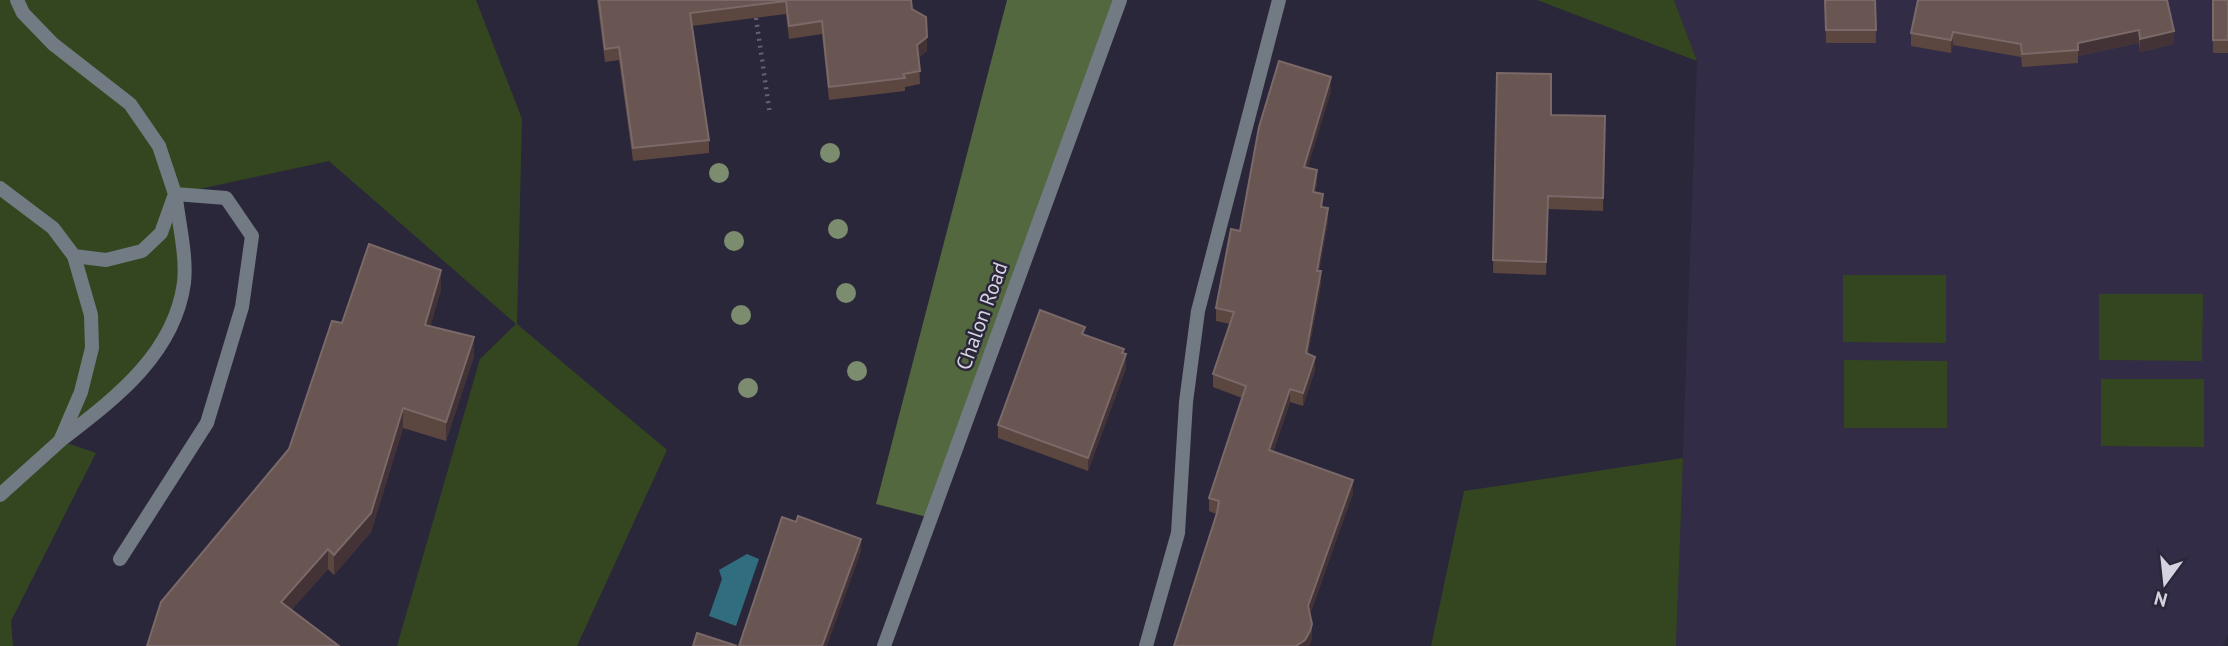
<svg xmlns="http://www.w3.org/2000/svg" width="2228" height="646" viewBox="0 0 2228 646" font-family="'PT Sans',sans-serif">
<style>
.built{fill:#322c46}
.green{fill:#344620}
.forest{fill:#53683e}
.water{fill:#306e7f}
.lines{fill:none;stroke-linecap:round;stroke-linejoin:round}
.path{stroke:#656172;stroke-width:4.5;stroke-dasharray:2 5;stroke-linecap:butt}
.service{stroke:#727a83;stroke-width:14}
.minor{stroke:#727a83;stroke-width:14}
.tree{fill:#7b8c6f}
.wall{fill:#5c4640}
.shaded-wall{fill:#433336}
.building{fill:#695551;stroke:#7a6968;stroke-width:2}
.labels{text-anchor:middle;stroke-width:5;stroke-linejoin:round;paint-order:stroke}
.street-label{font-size:21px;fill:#d6d3e0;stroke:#2b273a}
</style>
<rect width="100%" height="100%" fill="#2b273a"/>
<!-- built -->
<path class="built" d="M 1674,0 L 2228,0 L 2228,635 L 2223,646 L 1676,646 L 1697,61 Z"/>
<!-- green -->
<g class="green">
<path d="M 0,0 L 476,0 L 522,119 L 517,324 L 667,450 L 577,646 L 397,646 L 480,359 L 516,324 L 329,161 L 176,194 L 184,282 L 155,355 L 61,441 L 96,453 L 11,621 L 13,646 L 0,646 Z"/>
<path d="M 1537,0 L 1674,0 L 1697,61 Z"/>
<path d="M 1843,275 L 1946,275 L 1946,343 L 1843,342 Z"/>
<path d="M 2099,294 L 2203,294 L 2202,361 L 2099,360 Z"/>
<path d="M 1844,360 L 1947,361 L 1947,428 L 1844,428 Z"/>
<path d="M 2101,379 L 2204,379 L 2204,447 L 2101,446 Z"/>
<path d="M 1683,458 L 1676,646 L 1431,646 L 1464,491 Z"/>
</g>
<!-- forest -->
<path class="forest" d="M 1007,0 L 1120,0 L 931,518 L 876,504 Z"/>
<!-- water -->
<path class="water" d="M 747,554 L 759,559 L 736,626 L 709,616 L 722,579 L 719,570 Z"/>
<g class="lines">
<!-- path -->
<path class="path" d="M 756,18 L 770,115"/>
<!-- service -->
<path class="service" d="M 120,559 L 207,423 L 242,307 L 252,236 L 226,198 L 175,194"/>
<!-- minor -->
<g class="minor">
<path d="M 17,0 L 23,13 L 53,44 L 130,104 L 159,146 L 175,194 L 161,233 L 142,251 L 106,260 L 74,256"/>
<path d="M 0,188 L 53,228 L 74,256 L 91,315 L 92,348 L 81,392 L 60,441 L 0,495"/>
<path d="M 61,440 C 114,399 174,355 184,283 C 187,256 179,225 176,198"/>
<path d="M 884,646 L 1120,0"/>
<path d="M 1146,646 L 1178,533 L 1186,402 L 1198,311 L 1279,0"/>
</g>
</g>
<!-- trees -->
<g class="tree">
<circle cx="830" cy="153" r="10"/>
<circle cx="719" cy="173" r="10"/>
<circle cx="838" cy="229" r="10"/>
<circle cx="734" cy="241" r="10"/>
<circle cx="846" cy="293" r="10"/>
<circle cx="741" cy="315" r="10"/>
<circle cx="857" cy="371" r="10"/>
<circle cx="748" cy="388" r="10"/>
</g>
<!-- wall -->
<g class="wall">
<path d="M 597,0 L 911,0 L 912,9 L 927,51 L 919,57 L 920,84 L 905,87 L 905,91 L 829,100 L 822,34 L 789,39 L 786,14 L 692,26 L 709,140 L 709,153 L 633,161 L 619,60 L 605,62 Z"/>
<path d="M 1825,0 L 1875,0 L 1876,43 L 1826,43 Z"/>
<path d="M 2167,0 L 2174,44 L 2140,52 L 2139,43 L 2078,56 L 2078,63 L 2022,67 L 2021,57 L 1953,45 L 1951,53 L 1911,46 L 1911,33 Z"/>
<rect x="2213" y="0" width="15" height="53"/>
<path d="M 1497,73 L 1551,115 L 1605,116 L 1603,211 L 1548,209 L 1546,275 L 1493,273 Z"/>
<path d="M 1331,91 L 1307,168 L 1317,183 L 1315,192 L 1323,207 L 1328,221 L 1319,271 L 1321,284 L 1308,354 L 1315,370 L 1303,406 L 1290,402 L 1273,452 L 1353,493 L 1310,614 L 1312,637 L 1310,644 L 1309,646 L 1174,646 L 1216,514 L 1209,511 L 1209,498 L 1242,398 L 1213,387 L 1213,374 L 1230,324 L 1216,321 L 1216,308 L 1240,231 Z"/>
<path d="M 441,289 L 430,327 L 474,356 L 446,441 L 403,428 L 371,532 L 334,575 L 328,569 L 291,610 L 147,646 L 289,449 Z"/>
<path d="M 1085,335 L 1124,353 L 1126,368 L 1088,471 L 998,438 L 998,425 Z"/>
</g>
<!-- shaded-wall -->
<g class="shaded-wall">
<path d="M 2139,30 L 2139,43 L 2078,56 L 2078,43 Z"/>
<path d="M 2174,31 L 2174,44 L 2140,52 L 2140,39 Z"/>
<path d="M 1953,32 L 1953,45 L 1951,53 L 1951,40 Z"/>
<path d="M 927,37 L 927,51 L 917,58 L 917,45 Z"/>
<path d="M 1331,77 L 1331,91 L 1304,180 L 1304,167 Z"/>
<path d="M 1317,170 L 1317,183 L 1313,205 L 1313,192 Z"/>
<path d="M 1328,208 L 1328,221 L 1317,284 L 1317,271 Z"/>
<path d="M 441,270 L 441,289 L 425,345 L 425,325 Z"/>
<path d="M 1321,271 L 1321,284 L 1306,366 L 1306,353 Z"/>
<path d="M 474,337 L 474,356 L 446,441 L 446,422 Z"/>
<path d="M 1124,349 L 1124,360 L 1126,354 L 1126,368 L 1088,471 L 1088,458 Z"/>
<path d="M 1315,357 L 1315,370 L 1303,406 L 1303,393 Z"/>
<path d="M 1290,389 L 1290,402 L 1269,463 L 1269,450 Z"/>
<path d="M 403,408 L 403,428 L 371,532 L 334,575 L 334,555 Z"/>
<path d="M 1353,480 L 1353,493 L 1308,619 L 1308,606 Z"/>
<path d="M 861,539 L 861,552 L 827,646 L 822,646 Z"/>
<path d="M 328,549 L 328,569 L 281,622 L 281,602 Z"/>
<path d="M 1312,624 L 1312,637 L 1309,646 L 1296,646 Z"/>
</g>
<!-- building -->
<g class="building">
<path d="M 599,0 L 911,0 L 912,9 L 926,17 L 927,37 L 917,45 L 920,71 L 903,74 L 905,78 L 829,87 L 822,21 L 789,26 L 786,1 L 690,13 L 709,140 L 633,148 L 619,47 L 605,49 Z"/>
<path d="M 1825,0 L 1875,0 L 1876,30 L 1826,30 Z"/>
<path d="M 1918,0 L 2167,0 L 2174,31 L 2140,39 L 2139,30 L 2078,43 L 2078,50 L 2022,54 L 2021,44 L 1953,32 L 1951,40 L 1911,33 Z"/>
<rect x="2213" y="0" width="15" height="40"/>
<path d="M 1279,61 L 1331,77 L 1304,167 L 1317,170 L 1313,192 L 1323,194 L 1321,207 L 1328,208 L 1317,271 L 1321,271 L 1306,353 L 1315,357 L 1303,393 L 1290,389 L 1269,450 L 1353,480 L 1308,606 L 1312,624 L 1310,631 L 1305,640 L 1296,646 L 1174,646 L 1217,513 L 1219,501 L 1209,498 L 1246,386 L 1213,374 L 1234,312 L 1216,308 L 1231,229 L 1240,231 L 1259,127 Z"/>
<path d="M 1497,73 L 1551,74 L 1551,115 L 1605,116 L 1603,198 L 1548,196 L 1546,262 L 1493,260 Z"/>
<path d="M 369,244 L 441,270 L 425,325 L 474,337 L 446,422 L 403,408 L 371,513 L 334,555 L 328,549 L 281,602 L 339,646 L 147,646 L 161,602 L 289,449 L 332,321 L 342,323 Z"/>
<path d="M 1040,310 L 1085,327 L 1082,334 L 1124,349 L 1122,353 L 1126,354 L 1088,458 L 998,425 Z"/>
<path d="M 798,516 L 861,539 L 822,646 L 739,646 L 782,517 L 796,522 Z"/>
<path d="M 697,633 L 737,646 L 693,646 Z"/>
</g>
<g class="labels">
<!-- street labels -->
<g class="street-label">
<text transform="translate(982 316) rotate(-70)" y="7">Chalon Road</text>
</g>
</g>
<!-- north arrow -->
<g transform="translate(2165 583) rotate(195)" stroke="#2b273a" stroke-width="5" paint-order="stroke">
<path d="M0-5L12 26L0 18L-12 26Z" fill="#d6d3e0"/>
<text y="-10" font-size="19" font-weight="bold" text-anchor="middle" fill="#d6d3e0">N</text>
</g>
</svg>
